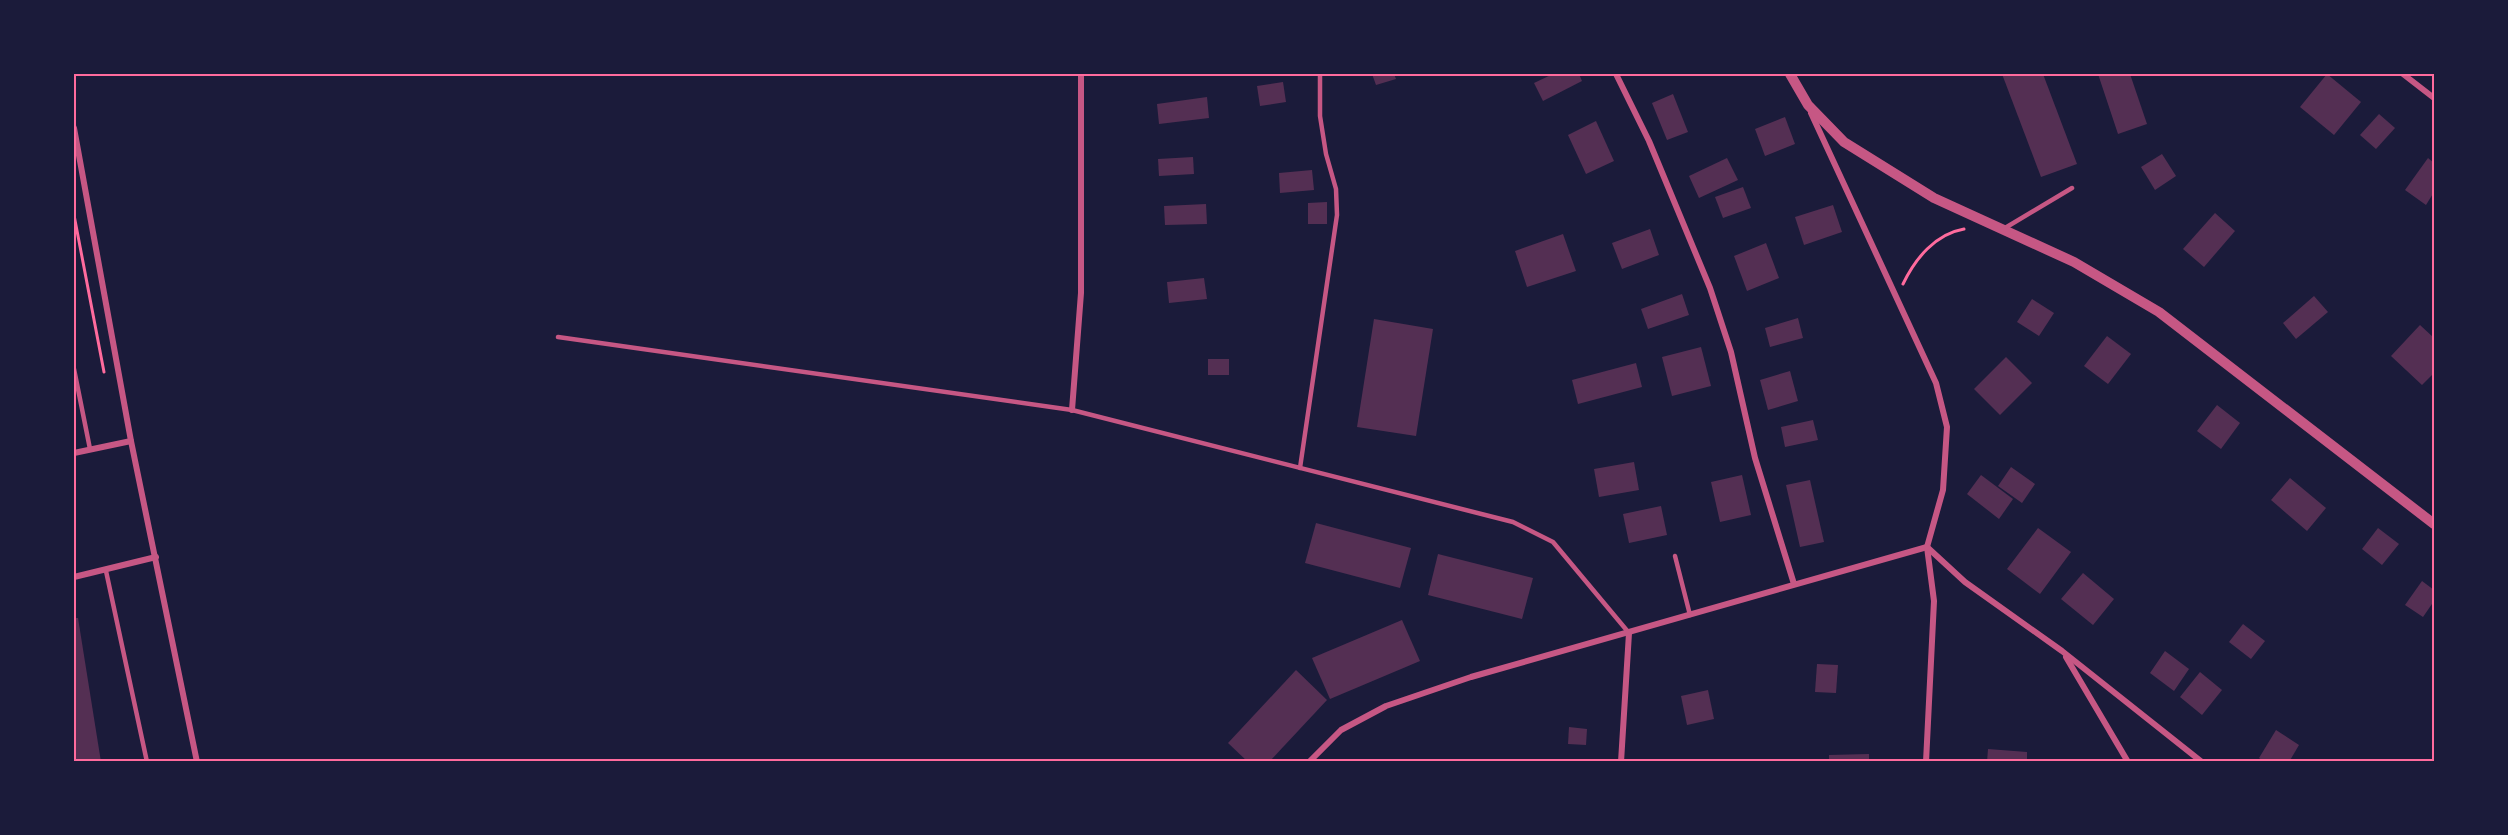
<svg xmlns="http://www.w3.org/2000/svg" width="2508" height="835" viewBox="0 0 2508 835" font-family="Roboto,sans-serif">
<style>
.building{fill:#542f53}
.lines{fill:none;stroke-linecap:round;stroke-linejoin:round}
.path{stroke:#ff6b9d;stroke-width:3}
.service{stroke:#c65784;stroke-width:4.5}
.minor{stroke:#c65784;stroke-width:6}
.tertiary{stroke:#c65784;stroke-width:10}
.neatline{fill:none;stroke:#ff6b9d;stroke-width:2}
</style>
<rect width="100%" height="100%" fill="#1b1b3a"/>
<!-- building -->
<g class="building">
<path d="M 1372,74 L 1394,74 L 1396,79 L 1376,85 Z"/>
<path d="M 1553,74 L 1579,74 L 1582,81 L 1543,101 L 1534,83 Z"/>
<path d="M 2002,74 L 2043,74 L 2077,164 L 2041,177 Z"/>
<path d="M 2098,74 L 2130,74 L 2147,124 L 2118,134 Z"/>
<path d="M 2327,74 L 2361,102 L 2334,135 L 2300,107 Z"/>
<path d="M 1283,82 L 1286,102 L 1260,106 L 1257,86 Z"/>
<path d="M 1673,94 L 1688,132 L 1667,140 L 1652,103 Z"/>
<path d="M 1207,97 L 1209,118 L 1159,124 L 1157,104 Z"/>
<path d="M 2379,114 L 2395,128 L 2376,149 L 2360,135 Z"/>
<path d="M 1785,117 L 1795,144 L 1765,156 L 1755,129 Z"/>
<path d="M 1596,121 L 1614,161 L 1586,174 L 1568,135 Z"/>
<path d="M 2162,154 L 2176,176 L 2155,190 L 2141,167 Z"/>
<path d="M 1193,157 L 1194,174 L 1159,176 L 1158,159 Z"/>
<path d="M 1727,158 L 1738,180 L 1699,198 L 1689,176 Z"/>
<path d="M 2428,158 L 2434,163 L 2434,192 L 2426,205 L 2405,190 Z"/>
<path d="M 1312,170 L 1314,190 L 1280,193 L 1279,173 Z"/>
<path d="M 1743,187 L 1751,208 L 1723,218 L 1715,197 Z"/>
<path d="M 1327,202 L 1327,224 L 1308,224 L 1308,203 Z"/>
<path d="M 1206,204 L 1207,224 L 1165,225 L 1164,206 Z"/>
<path d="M 1833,205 L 1842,232 L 1804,245 L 1795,217 Z"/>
<path d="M 2215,213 L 2235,231 L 2204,267 L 2183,249 Z"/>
<path d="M 1650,229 L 1659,255 L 1622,269 L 1612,243 Z"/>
<path d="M 1563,234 L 1576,271 L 1527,287 L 1515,251 Z"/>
<path d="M 1766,243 L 1779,278 L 1747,291 L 1734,256 Z"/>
<path d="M 1204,278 L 1207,299 L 1169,303 L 1167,282 Z"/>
<path d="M 1682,294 L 1689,315 L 1648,329 L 1641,309 Z"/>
<path d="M 2314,296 L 2328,312 L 2296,339 L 2283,323 Z"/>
<path d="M 2032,299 L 2054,313 L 2039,336 L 2017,322 Z"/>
<path d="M 1798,318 L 1803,338 L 1770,347 L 1765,328 Z"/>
<path d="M 1374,319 L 1433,329 L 1416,436 L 1357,427 Z"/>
<path d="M 2420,325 L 2434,338 L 2434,373 L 2422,385 L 2391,356 Z"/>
<path d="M 2107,336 L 2131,354 L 2108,384 L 2084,366 Z"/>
<path d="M 1701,347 L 1711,386 L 1672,396 L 1662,357 Z"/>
<path d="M 2006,357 L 2032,383 L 2000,415 L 1974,389 Z"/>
<rect x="1208" y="359" width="21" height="16"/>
<path d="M 1636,363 L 1642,387 L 1578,404 L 1572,380 Z"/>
<path d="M 1790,371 L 1798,401 L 1768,410 L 1760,380 Z"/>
<path d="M 2217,405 L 2240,423 L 2221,449 L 2197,431 Z"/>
<path d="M 1813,420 L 1818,440 L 1785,447 L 1781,427 Z"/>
<path d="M 1634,462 L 1639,490 L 1599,497 L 1594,469 Z"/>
<path d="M 2011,467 L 2035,484 L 2022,503 L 1998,486 Z"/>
<path d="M 1742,475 L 1751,515 L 1720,522 L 1711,482 Z"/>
<path d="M 1981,475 L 2013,499 L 1999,519 L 1967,494 Z"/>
<path d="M 2290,478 L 2326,508 L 2307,531 L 2271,500 Z"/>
<path d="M 1810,480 L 1824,542 L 1800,547 L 1786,485 Z"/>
<path d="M 1661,506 L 1667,535 L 1629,543 L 1623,514 Z"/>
<path d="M 1316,523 L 1411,548 L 1400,588 L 1305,563 Z"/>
<path d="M 2038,528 L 2071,552 L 2040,594 L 2007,569 Z"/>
<path d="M 2378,528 L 2399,544 L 2382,565 L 2362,549 Z"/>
<path d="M 1438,554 L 1533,578 L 1522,619 L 1428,595 Z"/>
<path d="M 2083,573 L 2114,599 L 2093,625 L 2061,599 Z"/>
<path d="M 2422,581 L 2434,590 L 2434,601 L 2423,617 L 2405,605 Z"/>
<path d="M 74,618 L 78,618 L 101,762 L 74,762 Z"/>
<path d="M 1402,620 L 1420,661 L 1330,699 L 1312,658 Z"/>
<path d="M 2243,624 L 2265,641 L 2251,659 L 2229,642 Z"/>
<path d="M 2165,651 L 2189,669 L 2174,691 L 2150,673 Z"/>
<path d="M 1817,664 L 1838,665 L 1836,693 L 1815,692 Z"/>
<path d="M 1296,670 L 1327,700 L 1269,762 L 1248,762 L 1228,743 Z"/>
<path d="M 2200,672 L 2222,690 L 2202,715 L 2180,697 Z"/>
<path d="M 1708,690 L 1714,719 L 1687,725 L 1681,696 Z"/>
<path d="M 1569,727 L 1587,729 L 1586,745 L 1568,744 Z"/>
<path d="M 2276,730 L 2299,745 L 2289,762 L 2264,762 L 2259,758 Z"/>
<path d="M 1988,749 L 2027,752 L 2027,762 L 1987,762 Z"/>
<path d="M 1869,754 L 1869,762 L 1829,762 L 1829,755 Z"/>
</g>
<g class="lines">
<!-- path -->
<g class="path">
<path d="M 74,215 L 104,372"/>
<path d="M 1903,284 C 1915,259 1935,234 1964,229"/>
</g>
<!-- service -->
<g class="service">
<path d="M 2005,228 L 2072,188"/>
<path d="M 558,337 L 1072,410 L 1513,522 L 1553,542 L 1629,633"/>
<path d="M 74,369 L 90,449"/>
<path d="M 1300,468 L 1337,215 L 1336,189 L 1326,154 L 1320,116 L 1320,74"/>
<path d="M 1675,556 L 1690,615"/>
<path d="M 106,571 L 147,762"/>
</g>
<!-- minor -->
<g class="minor">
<path d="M 1616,74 L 1649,141 L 1710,288 L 1731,352 L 1755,458 L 1794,584"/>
<path d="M 2403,74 L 2434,98"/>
<path d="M 1811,113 L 1936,383 L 1947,427 L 1943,490 L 1927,547 L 1934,601 L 1926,762"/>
<path d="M 74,128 L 131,441 L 197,762"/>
<path d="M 1072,410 L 1081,293 L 1081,74"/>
<path d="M 74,453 L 131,441"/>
<path d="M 1927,547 L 1965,582 L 2062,651 L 2202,762"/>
<path d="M 74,577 L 156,557"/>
<path d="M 2066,657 L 2128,762"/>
<path d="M 1309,762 L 1341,730 L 1386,706 L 1471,677 L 1927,547"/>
<path d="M 1621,762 L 1629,633"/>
</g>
<!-- tertiary -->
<path class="tertiary" d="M 1790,74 L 1808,105 L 1844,142 L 1934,198 L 2074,262 L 2159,312 L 2434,524"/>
</g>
<!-- border -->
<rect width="2508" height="835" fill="none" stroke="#1b1b3a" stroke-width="150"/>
<rect x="75" y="75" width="2358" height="685" class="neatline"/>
</svg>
